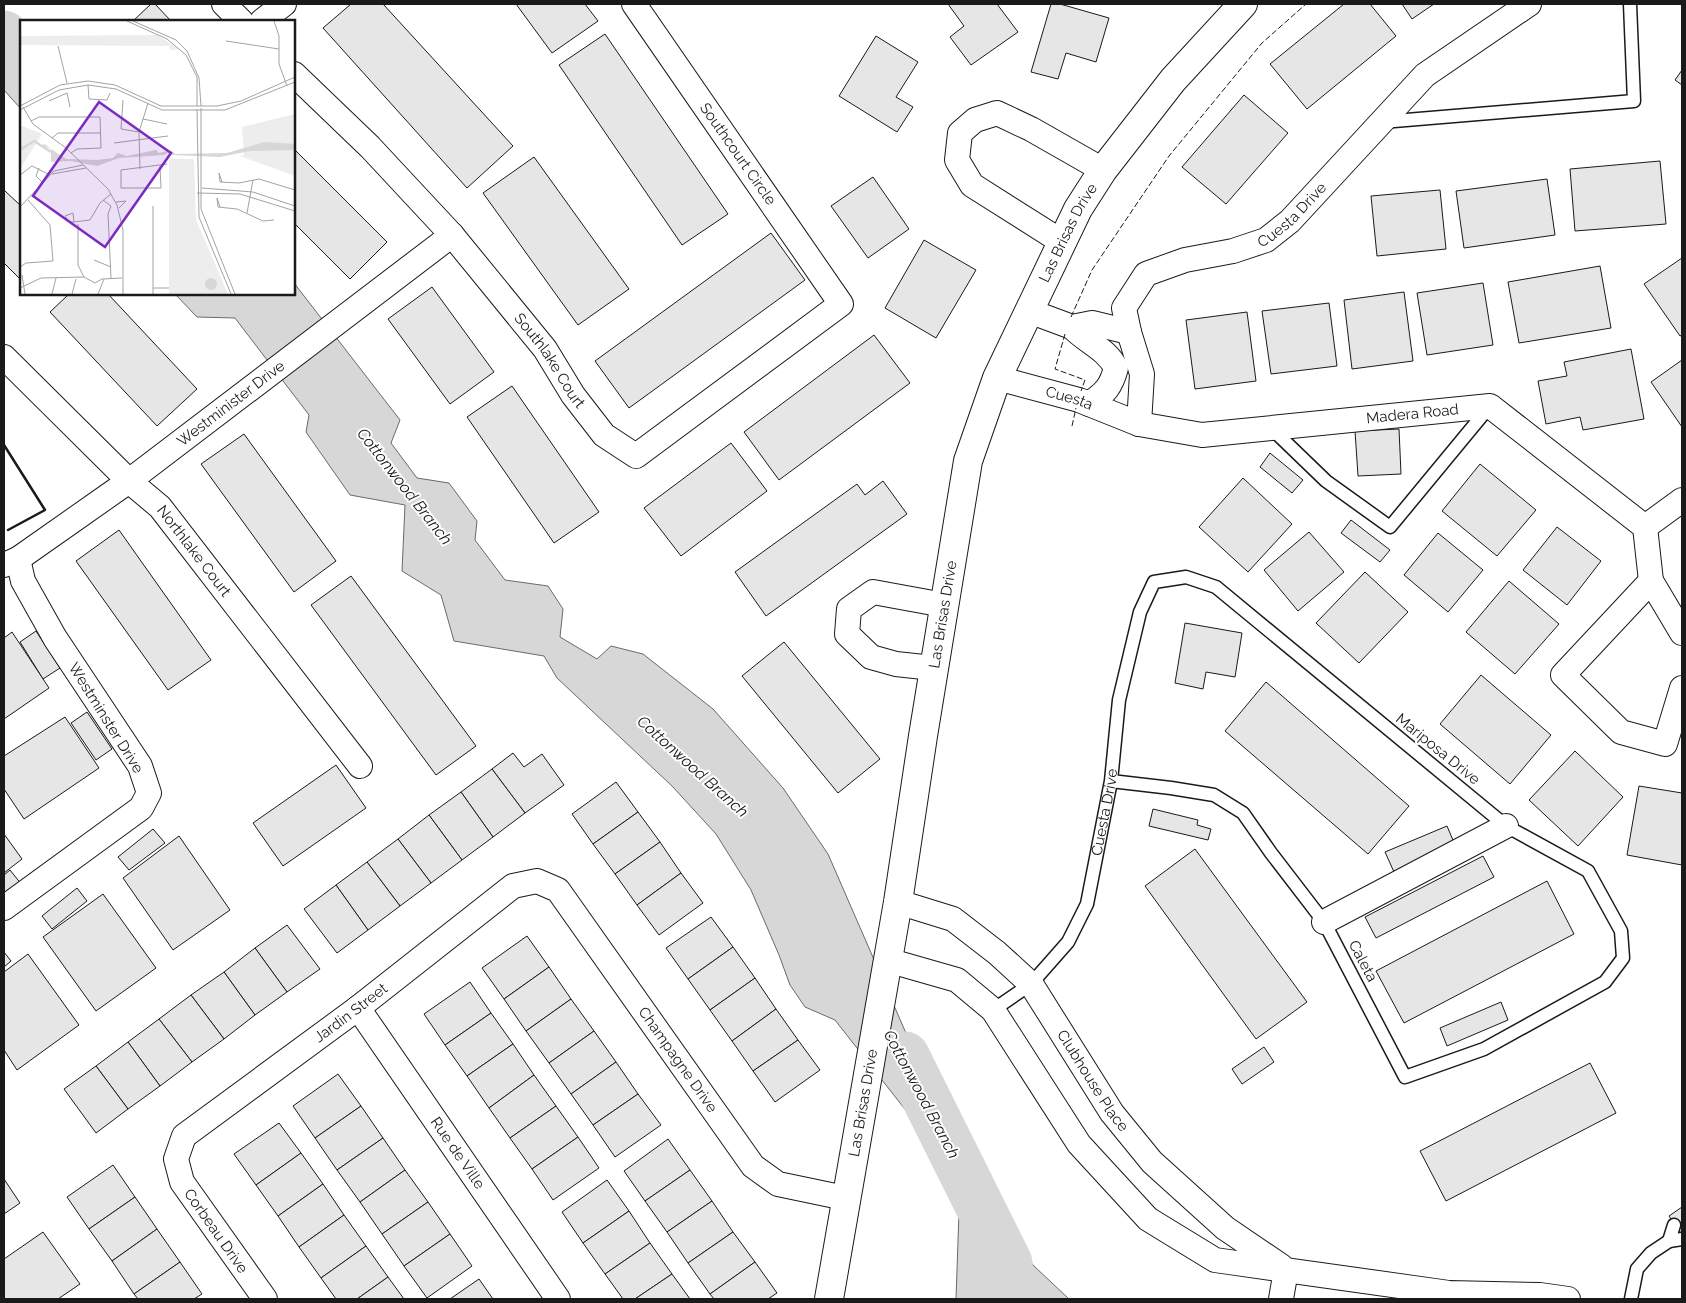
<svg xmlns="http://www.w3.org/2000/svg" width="1686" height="1303" viewBox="0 0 1686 1303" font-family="Raleway,sans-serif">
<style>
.water{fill:#d7d7d7;stroke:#6a6a6a}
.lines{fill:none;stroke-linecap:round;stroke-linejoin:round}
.river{stroke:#d7d7d7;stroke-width:49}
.building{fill:#e6e6e6;stroke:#1a1a1a}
.service-casing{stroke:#1a1a1a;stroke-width:15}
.minor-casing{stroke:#1a1a1a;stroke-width:26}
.tertiary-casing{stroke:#1a1a1a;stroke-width:30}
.service{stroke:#fff;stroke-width:12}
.minor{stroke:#fff;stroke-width:24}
.tertiary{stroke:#fff;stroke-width:28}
.fence{stroke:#1a1a1a;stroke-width:1;stroke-dasharray:6 2.5;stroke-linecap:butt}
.wall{stroke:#1a1a1a;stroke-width:2.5}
.labels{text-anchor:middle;stroke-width:4;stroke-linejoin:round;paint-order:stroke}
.street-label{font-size:15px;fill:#1a1a1a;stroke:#fff}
.water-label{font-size:16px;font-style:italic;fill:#1a1a1a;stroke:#fff}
.inset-river{fill:none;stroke:#d7d7d7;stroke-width:2.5}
.inset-road{fill:none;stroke:#a3a3a3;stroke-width:1}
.view{fill:#7b2cbf;fill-opacity:0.15;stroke:#7b2cbf;stroke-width:2.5}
.inset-edge{fill:none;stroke:#1a1a1a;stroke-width:2.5}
</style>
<rect width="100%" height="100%" fill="#fff"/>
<!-- water -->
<g class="water">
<path d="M 4,51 L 12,59 L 21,59 L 21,109 L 4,90 Z"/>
<path d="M 294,283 L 400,420 L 391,443 L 417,478 L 449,483 L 477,521 L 475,540 L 505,580 L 548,586 L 563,609 L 560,637 L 597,659 L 611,646 L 643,654 L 713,709 L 783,788 L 828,854 L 919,1063 L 942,1135 L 997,1223 L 1034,1266 L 1069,1299 L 956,1299 L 959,1212 L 911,1117 L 835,1020 L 805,1007 L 790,985 L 779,955 L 751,890 L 716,834 L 672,786 L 557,678 L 544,656 L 454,641 L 441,595 L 402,571 L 405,505 L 350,495 L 306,432 L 309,415 L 235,318 L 197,317 L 175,294 L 294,294 Z"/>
</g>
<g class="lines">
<!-- river -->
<g class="river">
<path d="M 4,35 L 21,65"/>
<path d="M 905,1056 L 1008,1263 L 1011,1299"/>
</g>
</g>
<!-- building -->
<g class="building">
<path d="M 151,4 L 155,4 L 171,21 L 133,21 Z"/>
<path d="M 351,4 L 383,4 L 513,146 L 467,188 L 323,28 Z"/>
<path d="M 516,4 L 585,4 L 598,21 L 552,53 Z"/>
<path d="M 948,4 L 997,4 L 1018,32 L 971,65 L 950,37 L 964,26 Z"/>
<path d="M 1051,4 L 1060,4 L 1109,18 L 1096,62 L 1066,53 L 1058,79 L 1031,72 Z"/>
<path d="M 1344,4 L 1370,4 L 1396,36 L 1307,109 L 1270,64 Z"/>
<path d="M 1402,4 L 1434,4 L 1412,19 Z"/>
<path d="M 605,34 L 728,214 L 682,245 L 559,65 Z"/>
<path d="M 876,36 L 918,62 L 896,97 L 913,107 L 897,132 L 839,96 Z"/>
<path d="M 1682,70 L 1682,85 L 1675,80 Z"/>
<path d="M 1244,95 L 1288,133 L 1226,204 L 1182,167 Z"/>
<path d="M 294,149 L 387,242 L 350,279 L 294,223 Z"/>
<path d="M 534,157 L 629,289 L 578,325 L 483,193 Z"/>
<path d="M 1660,161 L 1666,224 L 1575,231 L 1570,169 Z"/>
<path d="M 873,177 L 909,229 L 868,258 L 831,206 Z"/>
<path d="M 1547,179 L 1555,235 L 1464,248 L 1456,191 Z"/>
<path d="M 4,190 L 21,206 L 21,280 L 4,263 Z"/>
<path d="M 1440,190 L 1446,249 L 1377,256 L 1371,196 Z"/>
<path d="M 771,233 L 805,280 L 629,408 L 595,361 Z"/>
<path d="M 924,240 L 976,270 L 936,338 L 885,308 Z"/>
<path d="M 1682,258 L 1682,335 L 1680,336 L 1644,284 Z"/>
<path d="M 1600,266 L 1611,328 L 1519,343 L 1508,282 Z"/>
<path d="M 1483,283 L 1493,345 L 1427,355 L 1417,293 Z"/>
<path d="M 432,287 L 494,372 L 450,404 L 388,319 Z"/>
<path d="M 1404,292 L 1413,361 L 1352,369 L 1344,300 Z"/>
<path d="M 69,294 L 108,294 L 197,389 L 157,426 L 50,312 Z"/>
<path d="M 1329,303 L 1337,366 L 1271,374 L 1262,311 Z"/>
<path d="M 1247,312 L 1256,381 L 1195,389 L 1186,320 Z"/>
<path d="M 874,335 L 910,383 L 779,480 L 744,432 Z"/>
<path d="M 1631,349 L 1644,419 L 1583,430 L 1580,417 L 1546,424 L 1538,381 L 1567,376 L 1564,362 Z"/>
<path d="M 1682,360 L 1682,427 L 1651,382 Z"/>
<path d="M 512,386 L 599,512 L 554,543 L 467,417 Z"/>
<path d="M 1399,429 L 1401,474 L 1358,476 L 1355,431 Z"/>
<path d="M 244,434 L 336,561 L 294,592 L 201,464 Z"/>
<path d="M 731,443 L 767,491 L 681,556 L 644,508 Z"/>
<path d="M 1270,453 L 1303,480 L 1292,493 L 1260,467 Z"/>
<path d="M 1480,464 L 1536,510 L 1497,556 L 1442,511 Z"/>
<path d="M 1243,478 L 1292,524 L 1248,572 L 1199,527 Z"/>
<path d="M 883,481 L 907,514 L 766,616 L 735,572 L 857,484 L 865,495 Z"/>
<path d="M 1351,520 L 1390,550 L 1380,562 L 1341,533 Z"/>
<path d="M 1557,527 L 1601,561 L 1567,605 L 1523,570 Z"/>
<path d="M 119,530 L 211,660 L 168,690 L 76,561 Z"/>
<path d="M 1309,532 L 1344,572 L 1298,611 L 1264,570 Z"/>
<path d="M 1438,533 L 1483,570 L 1448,612 L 1404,575 Z"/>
<path d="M 1365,572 L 1408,612 L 1359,663 L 1316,623 Z"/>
<path d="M 351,576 L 476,746 L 436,775 L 311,605 Z"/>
<path d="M 1509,581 L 1559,624 L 1515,674 L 1466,632 Z"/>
<path d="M 1185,623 L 1242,633 L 1235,677 L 1206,672 L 1203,689 L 1175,683 Z"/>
<path d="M 36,631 L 60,668 L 43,679 L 20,642 Z"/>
<path d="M 12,632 L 49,688 L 4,719 L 4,638 Z"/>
<path d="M 784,642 L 880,759 L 838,793 L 742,676 Z"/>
<path d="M 1481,675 L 1551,735 L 1510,784 L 1440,724 Z"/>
<path d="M 1266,682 L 1409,806 L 1368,854 L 1225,731 Z"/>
<path d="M 87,712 L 112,749 L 96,760 L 71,723 Z"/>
<path d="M 65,717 L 99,768 L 24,819 L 4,789 L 4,756 Z"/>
<path d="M 1575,751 L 1623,797 L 1578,846 L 1529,800 Z"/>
<path d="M 513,753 L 524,767 L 542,754 L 564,785 L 525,813 L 492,769 Z"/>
<path d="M 336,765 L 366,808 L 283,866 L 253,823 Z"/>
<path d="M 492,769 L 525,813 L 493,837 L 461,792 Z"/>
<path d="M 616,782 L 638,812 L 593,844 L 572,814 Z"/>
<path d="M 1639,786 L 1682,793 L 1682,865 L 1627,855 Z"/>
<path d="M 461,792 L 493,837 L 462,860 L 429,815 Z"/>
<path d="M 1153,809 L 1198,820 L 1197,825 L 1211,829 L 1208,840 L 1149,826 Z"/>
<path d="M 638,812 L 660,842 L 615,874 L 593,844 Z"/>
<path d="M 429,815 L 462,860 L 431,883 L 398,839 Z"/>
<path d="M 1447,826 L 1455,845 L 1394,872 L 1385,852 Z"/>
<path d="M 153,829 L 165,843 L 129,870 L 118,857 Z"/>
<path d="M 4,834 L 22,859 L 4,873 Z"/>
<path d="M 179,836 L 230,910 L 173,950 L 123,878 Z"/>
<path d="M 398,839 L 431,883 L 400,906 L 367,862 Z"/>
<path d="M 660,842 L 681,873 L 637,905 L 615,874 Z"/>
<path d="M 1195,849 L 1307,1002 L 1256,1039 L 1145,886 Z"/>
<path d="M 1483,856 L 1494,877 L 1376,938 L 1365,917 Z"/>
<path d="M 367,862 L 400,906 L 368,930 L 336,885 Z"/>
<path d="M 10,870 L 22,885 L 4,900 L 4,875 Z"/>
<path d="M 681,873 L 703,903 L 659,935 L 637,905 Z"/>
<path d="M 1547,881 L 1574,934 L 1404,1023 L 1376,971 Z"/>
<path d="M 336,885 L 368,930 L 337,953 L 304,909 Z"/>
<path d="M 77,888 L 87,901 L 52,929 L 42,916 Z"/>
<path d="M 103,894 L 156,968 L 96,1011 L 43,937 Z"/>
<path d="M 711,917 L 733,947 L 688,979 L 666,948 Z"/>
<path d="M 287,925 L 320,969 L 287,992 L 255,948 Z"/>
<path d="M 527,936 L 549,967 L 504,999 L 482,968 Z"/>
<path d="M 733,947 L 755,978 L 710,1010 L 688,979 Z"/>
<path d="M 255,948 L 287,992 L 255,1015 L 224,972 Z"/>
<path d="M 4,952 L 11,961 L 4,967 Z"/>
<path d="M 28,954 L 79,1025 L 17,1070 L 4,1050 L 4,972 Z"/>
<path d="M 549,967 L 571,999 L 526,1031 L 504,999 Z"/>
<path d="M 224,972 L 255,1015 L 224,1039 L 191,995 Z"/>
<path d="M 755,978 L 776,1009 L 732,1041 L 710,1010 Z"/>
<path d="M 470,982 L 491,1013 L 445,1045 L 424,1014 Z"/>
<path d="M 191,995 L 224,1039 L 192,1062 L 159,1019 Z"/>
<path d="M 571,999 L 594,1031 L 549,1063 L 526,1031 Z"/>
<path d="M 1501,1002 L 1508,1020 L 1447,1046 L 1440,1028 Z"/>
<path d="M 776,1009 L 798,1040 L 753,1071 L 732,1041 Z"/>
<path d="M 491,1013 L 513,1044 L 467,1076 L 445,1045 Z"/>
<path d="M 159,1019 L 192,1062 L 160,1086 L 128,1042 Z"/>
<path d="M 594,1031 L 616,1062 L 571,1094 L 549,1063 Z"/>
<path d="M 798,1040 L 820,1070 L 775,1102 L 753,1071 Z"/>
<path d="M 128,1042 L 160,1086 L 128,1109 L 96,1066 Z"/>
<path d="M 513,1044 L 534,1075 L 489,1108 L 467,1076 Z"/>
<path d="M 1264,1047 L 1274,1062 L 1242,1084 L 1232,1069 Z"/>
<path d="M 616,1062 L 638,1094 L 593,1125 L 571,1094 Z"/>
<path d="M 1590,1063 L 1616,1113 L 1446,1201 L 1420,1151 Z"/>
<path d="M 96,1066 L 128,1109 L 96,1133 L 64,1089 Z"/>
<path d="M 338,1074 L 361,1106 L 315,1138 L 293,1106 Z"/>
<path d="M 534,1075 L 556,1106 L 510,1138 L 489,1108 Z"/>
<path d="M 638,1094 L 661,1125 L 615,1157 L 593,1125 Z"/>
<path d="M 361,1106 L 383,1138 L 337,1170 L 315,1138 Z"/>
<path d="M 556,1106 L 578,1137 L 532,1169 L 510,1138 Z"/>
<path d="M 279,1123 L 301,1153 L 256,1185 L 234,1154 Z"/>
<path d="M 578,1137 L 599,1168 L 553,1200 L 532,1169 Z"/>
<path d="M 383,1138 L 405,1170 L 360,1202 L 337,1170 Z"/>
<path d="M 668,1139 L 690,1170 L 645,1201 L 624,1171 Z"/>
<path d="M 301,1153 L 323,1184 L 278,1216 L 256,1185 Z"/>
<path d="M 113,1165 L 135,1197 L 89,1229 L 67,1197 Z"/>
<path d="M 405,1170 L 428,1202 L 382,1234 L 360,1202 Z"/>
<path d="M 690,1170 L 712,1201 L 667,1232 L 645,1201 Z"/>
<path d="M 4,1179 L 20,1203 L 4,1214 Z"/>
<path d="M 607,1180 L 629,1211 L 583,1243 L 562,1212 Z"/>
<path d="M 323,1184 L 344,1215 L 299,1247 L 278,1216 Z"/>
<path d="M 135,1197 L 157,1229 L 112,1261 L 89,1229 Z"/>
<path d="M 712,1201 L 733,1232 L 688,1263 L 667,1232 Z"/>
<path d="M 428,1202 L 450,1234 L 404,1266 L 382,1234 Z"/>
<path d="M 1682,1207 L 1682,1236 L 1669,1216 Z"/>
<path d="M 629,1211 L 650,1243 L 605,1274 L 583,1243 Z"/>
<path d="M 344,1215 L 366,1246 L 321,1278 L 299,1247 Z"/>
<path d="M 157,1229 L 180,1262 L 134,1294 L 112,1261 Z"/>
<path d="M 43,1232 L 80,1284 L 58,1299 L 4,1299 L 4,1259 Z"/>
<path d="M 733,1232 L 755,1262 L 710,1294 L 688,1263 Z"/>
<path d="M 450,1234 L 472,1266 L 427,1298 L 404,1266 Z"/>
<path d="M 650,1243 L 672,1274 L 635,1299 L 623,1299 L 605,1274 Z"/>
<path d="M 366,1246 L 388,1277 L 357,1299 L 336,1299 L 321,1278 Z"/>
<path d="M 180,1262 L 202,1294 L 194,1299 L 138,1299 L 134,1294 Z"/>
<path d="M 755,1262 L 777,1293 L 768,1299 L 714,1299 L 710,1294 Z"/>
<path d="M 672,1274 L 690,1299 L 635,1299 Z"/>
<path d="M 388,1277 L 404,1299 L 357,1299 Z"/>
<path d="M 479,1279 L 493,1299 L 450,1299 Z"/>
</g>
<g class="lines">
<defs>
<g id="service">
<path d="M 1382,122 L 1634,101 L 1630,4"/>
<path d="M 1271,428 L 1326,481 L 1390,527 L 1490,406"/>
<path id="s1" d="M 993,1010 L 1031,984 L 1068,942 L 1087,904 L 1111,781 L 1119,700 L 1140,612 L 1154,582 L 1186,577 L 1216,587 L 1506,826 L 1588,871 L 1621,931 L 1623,958 L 1605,982 L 1484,1049 L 1405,1077 L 1324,922 L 1271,853 L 1243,813 L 1214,795 L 1171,788 L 1111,781"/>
<path d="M 1674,1225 L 1669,1241 L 1682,1239"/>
<path d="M 1631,1299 L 1637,1269 L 1651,1253 L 1669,1241"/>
</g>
<g id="minor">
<path d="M 224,4 L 241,21"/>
<path d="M 262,21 L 284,4"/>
<path id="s2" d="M 294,74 L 370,147 L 452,235 L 545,349 L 573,395 L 604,435 L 636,456 L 841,304 L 634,4"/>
<path d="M 1062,242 L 972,185 L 957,160 L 960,133 L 975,120 L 997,113 L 1031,129 L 1103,170"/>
<path d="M 1029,311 L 1072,327 L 1092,323 L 1129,332"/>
<path d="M 1072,327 C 1086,342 1107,349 1116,368 C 1111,387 1105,393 1089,404"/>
<path id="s3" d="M 4,357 L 129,481 L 160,507 L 360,766"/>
<path id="s4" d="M 997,378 L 1079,400 L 1139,424 L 1202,435 L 1490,406 L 1645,527 L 1651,581"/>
<path id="s5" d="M 1139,424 L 1142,374 L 1129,332 L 1124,308 L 1146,274 L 1185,260 L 1233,251 L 1266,240 L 1290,221 L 1425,75 L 1529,4"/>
<path d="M 1645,527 L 1682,500"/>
<path id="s6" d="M 4,565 L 18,559 L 129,481 L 452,235"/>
<path d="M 1682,633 L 1651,581 L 1563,675 L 1621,732 L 1665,744 L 1682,688"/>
<path d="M 933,668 L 896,664 L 871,657 L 847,634 L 849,609 L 873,592 L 944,605"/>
<path id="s7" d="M 898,902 L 953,919 L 997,953 L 1031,984 L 1112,1113 L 1152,1162 L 1225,1228 L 1281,1266"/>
<path d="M 4,908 L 141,808 L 149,793 L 140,766 L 55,638 L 23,581 L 18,559"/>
<path d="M 1324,922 L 1506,826"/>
<path d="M 887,960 L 957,980 L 993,1010 L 1079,1144 L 1148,1219 L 1215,1260 L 1449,1293 L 1540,1295 L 1568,1299"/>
<path id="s8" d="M 358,1008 L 558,1299"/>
<path id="s9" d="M 265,1299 L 182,1182 L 176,1159 L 184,1136 L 358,1008 L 513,886 L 537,881 L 558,890 L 753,1166 L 778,1184 L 845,1198"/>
<path d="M 1281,1299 L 1286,1270"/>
</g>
<g id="tertiary">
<path id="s10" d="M 829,1299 L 898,902 L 923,736 L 968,461 L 997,378 L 1078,209 L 1103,170 L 1173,80 L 1243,4"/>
</g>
</defs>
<!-- service casing -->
<use href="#service" class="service-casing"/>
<!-- minor casing -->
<use href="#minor" class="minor-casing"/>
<!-- tertiary casing -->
<use href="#tertiary" class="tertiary-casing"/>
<!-- service -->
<use href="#service" class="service"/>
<!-- minor -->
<use href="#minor" class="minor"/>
<!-- tertiary -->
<use href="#tertiary" class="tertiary"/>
<!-- fence -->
<g class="fence">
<path d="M 1071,317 L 1092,270 L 1169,156 L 1262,43 L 1306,4"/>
<path d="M 1065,334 L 1055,369 L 1085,380 L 1081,391"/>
<path d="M 1072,426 L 1076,408"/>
</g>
<!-- wall -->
<path class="wall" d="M 4,445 L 45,510 L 8,530"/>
</g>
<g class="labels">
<!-- street labels -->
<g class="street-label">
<text transform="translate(738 154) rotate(55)" y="5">Southcourt Circle</text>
<text dy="5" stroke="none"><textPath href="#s5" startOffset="320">Cuesta Drive</textPath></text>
<text dy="5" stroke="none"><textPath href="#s10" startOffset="1099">Las Brisas Drive</textPath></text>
<text dy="5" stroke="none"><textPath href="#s2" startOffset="385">Southlake Court</textPath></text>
<text dy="5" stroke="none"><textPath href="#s4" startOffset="75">Cuesta</textPath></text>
<text dy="5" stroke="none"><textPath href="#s6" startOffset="279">Westminister Drive</textPath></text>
<text dy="5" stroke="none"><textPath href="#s4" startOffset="425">Madera Road</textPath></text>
<text dy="5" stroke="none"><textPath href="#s3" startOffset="272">Northlake Court</textPath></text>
<text dy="5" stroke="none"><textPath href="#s10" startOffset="694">Las Brisas Drive</textPath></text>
<text transform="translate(106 718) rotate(58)" y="5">Westminster Drive</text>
<text transform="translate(1438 749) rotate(39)" y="5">Mariposa Drive</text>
<text dy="5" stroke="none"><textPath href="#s1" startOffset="238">Cuesta Drive</textPath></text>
<text transform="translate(1363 961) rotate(62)" y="5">Caleta</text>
<text dy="5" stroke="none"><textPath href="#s9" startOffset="399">Jardin Street</textPath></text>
<text dy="5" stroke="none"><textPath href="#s9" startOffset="860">Champagne Drive</textPath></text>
<text dy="5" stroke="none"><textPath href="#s7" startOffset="274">Clubhouse Place</textPath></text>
<text dy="5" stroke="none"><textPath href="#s10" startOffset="199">Las Brisas Drive</textPath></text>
<text dy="5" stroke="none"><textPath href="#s8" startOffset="176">Rue de Ville</textPath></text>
<text transform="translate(216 1231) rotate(55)" y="5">Corbeau Drive</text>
</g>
<!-- water labels -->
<g class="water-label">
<text transform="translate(405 486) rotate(52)" y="6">Cottonwood Branch</text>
<text transform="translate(693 766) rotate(42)" y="6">Cottonwood Branch</text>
<text transform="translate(922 1094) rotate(62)" y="6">Cottonwood Branch</text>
</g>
</g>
<!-- overview -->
<g transform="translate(20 20)">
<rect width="275" height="275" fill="#fff"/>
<path d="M 137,15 L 159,29 L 150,30 L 149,26 L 0,25 L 0,16 ZM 275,94 L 275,156 L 220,136 L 224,135 L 222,107 Z" fill="#ededed"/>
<path d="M 0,105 L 22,114 L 0,149 Z" fill="#ededed"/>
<path d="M 149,139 L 174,139 L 176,200 L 208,274 L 149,274 Z" fill="#ededed"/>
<path d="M 153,144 L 171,144 L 171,176 L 153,175 Z" fill="#ededed"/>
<path d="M 244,122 L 275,124 L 275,130 L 230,131 L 200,137 L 152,135 L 150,131 L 144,135 L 99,138 L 77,146 L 51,141 L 31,142 L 31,129 L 23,126 L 24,124 L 46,139 L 77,140 L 93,138 L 98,133 L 107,136 L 136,130 L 139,133 L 151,130 L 155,134 L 207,133 ZM185 264a6 6 0 1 1 12 0a6 6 0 1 1-12 0Z" fill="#d7d7d7"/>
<path class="inset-river" d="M 0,130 L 14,121 L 31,132"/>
<path class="inset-road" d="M 107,1 L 147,19 L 166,35 L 177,57 L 177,86M 113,1 L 156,20 L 167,31 L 179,58 L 181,86M 254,1 L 259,16 L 259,44 L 267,66M 206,21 L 259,29M 38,26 L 47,63M 68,65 L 69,79 L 87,80 L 90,73M 103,80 L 101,109 L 119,112M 29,81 L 47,73 L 50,87M 0,86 L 40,65 L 68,61 L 95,65 L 141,86 L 197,86 L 221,81 L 275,57M 3,87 L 13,104 L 46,128 L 88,169 L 97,185 L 103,210 L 103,274M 181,88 L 181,189 L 215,274M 177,89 L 179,197 L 211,274M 0,90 L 39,70 L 68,65 L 96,69 L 142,90 L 205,90 L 275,62M 123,99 L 147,104M 11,101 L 19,97 L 80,97 L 81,128 L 57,129 L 51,133M 32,118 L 38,113 L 81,113M 94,123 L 148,116M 140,146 L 141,168 L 101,168 L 101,150 L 147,144M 19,148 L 16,156 L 23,163M 120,149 L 119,112 L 128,83M 32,154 L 66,148M 0,155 L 12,146 L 30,155M 202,162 L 199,153 L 200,162 L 219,163 L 239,159 L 275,170M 182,168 L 233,172 L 275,186M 177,173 L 220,174 L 275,191M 83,180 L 91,186 L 88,194 L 91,258M 96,182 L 106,181 L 99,188M 0,187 L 34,151 L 63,145M 200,187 L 197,178 L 198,187 L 217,189 L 243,201 L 254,200M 53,193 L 54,202 L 49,202 L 45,196 ZM 227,193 L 233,160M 54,202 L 70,200 L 80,183 L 91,174M 58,204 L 58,245 L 64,257 L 75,263 L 82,259 L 102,258M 74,240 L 91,247M 0,247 L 6,243 L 33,241 L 30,205 L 8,180M 2,255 L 5,274M 0,268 L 21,258 L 64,257M 133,268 L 149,268M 32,274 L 36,258M 52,274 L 56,259M 78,274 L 84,259M 133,274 L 133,186"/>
<path class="view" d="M 79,82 L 151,133 L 85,227 L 13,176 Z"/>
<rect width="275" height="275" class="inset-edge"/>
</g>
<!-- border -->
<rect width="1686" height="1303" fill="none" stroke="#1a1a1a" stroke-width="10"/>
</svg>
